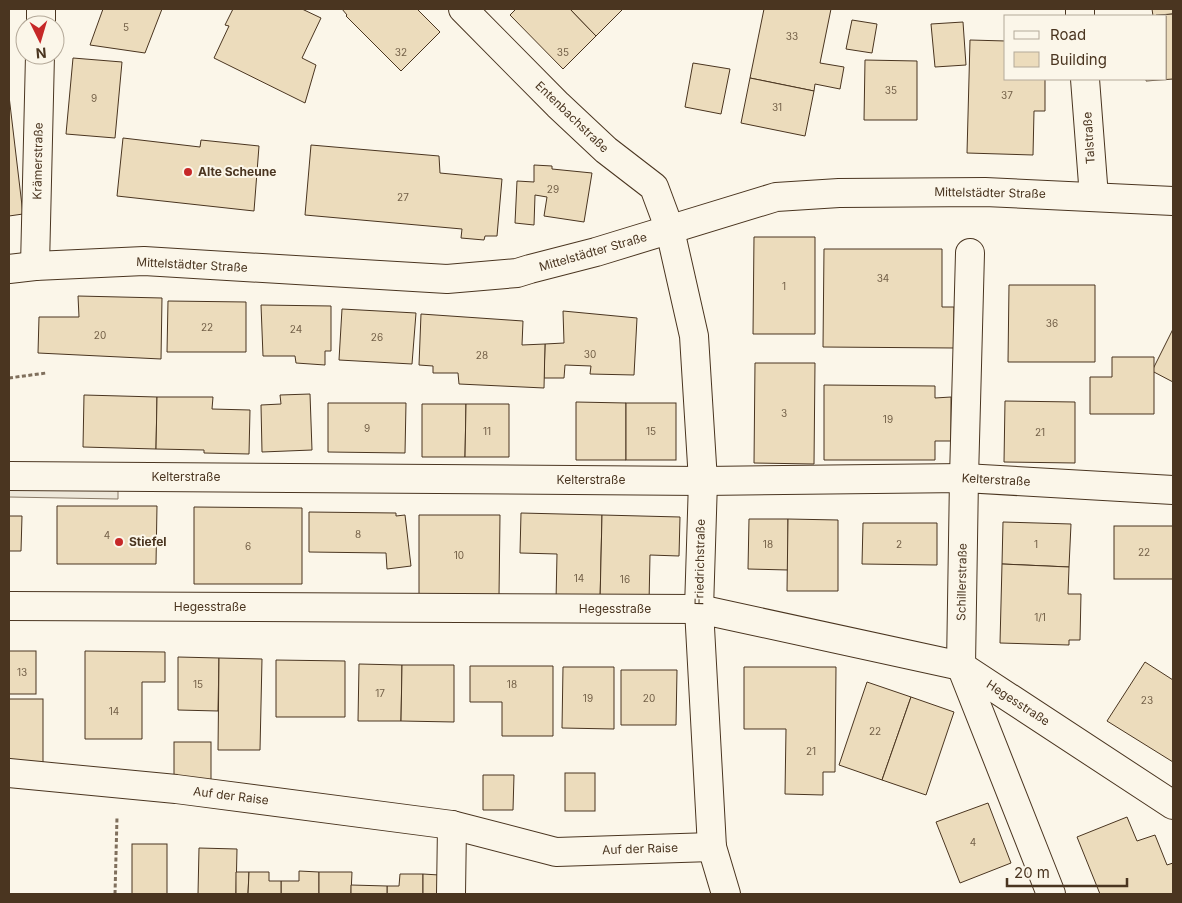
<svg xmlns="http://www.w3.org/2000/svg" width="1182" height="903" viewBox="0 0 1182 903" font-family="Inter,sans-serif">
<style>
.parking{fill:#ede7d9;stroke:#887966}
.building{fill:#ecdcbc;stroke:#4a3520}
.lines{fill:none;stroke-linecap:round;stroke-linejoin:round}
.minor-casing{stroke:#4a3520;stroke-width:30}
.tertiary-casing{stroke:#4a3520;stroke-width:30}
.path{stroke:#7f6f5c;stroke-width:3;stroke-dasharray:4 2.5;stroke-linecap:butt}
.minor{stroke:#fbf6e9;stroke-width:28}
.tertiary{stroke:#fbf6e9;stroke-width:28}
.poi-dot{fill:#c62828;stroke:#fbf6e9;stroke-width:2}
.labels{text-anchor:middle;stroke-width:4;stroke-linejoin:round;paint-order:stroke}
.number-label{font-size:10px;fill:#725f47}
.street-label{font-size:12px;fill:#4a3520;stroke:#fbf6e9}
.poi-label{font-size:12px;font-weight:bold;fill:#4a3520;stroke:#fbf6e9;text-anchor:start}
</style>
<rect width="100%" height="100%" fill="#fbf6e9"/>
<!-- parking -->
<path class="parking" d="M 9,483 L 118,484 L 118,499 L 9,497 Z"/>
<!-- building -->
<g class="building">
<path d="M 103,9 L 162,9 L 145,53 L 90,45 Z"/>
<path d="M 233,9 L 302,9 L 321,18 L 302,58 L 316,65 L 305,103 L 214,58 L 229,26 L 225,25 Z"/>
<path d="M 342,9 L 417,9 L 440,32 L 401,71 L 346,16 L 347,15 Z"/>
<path d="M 516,9 L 570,9 L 596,36 L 563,69 L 510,15 Z"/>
<path d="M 570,9 L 623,9 L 596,36 Z"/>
<path d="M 764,9 L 831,9 L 820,63 L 844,67 L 840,89 L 815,84 L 814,91 L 750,78 Z"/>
<path d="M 1152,9 L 1173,9 L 1173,14 L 1153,16 Z"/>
<path d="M 1173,14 L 1173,79 L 1146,81 L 1146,79 L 1166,79 L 1166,16 L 1156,16 L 1156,15 Z"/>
<path d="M 852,20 L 877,24 L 872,53 L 846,49 Z"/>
<path d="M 963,22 L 966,65 L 935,67 L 931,24 Z"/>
<path d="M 970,40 L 1006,41 L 1006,79 L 1045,79 L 1045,111 L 1034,111 L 1033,155 L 967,153 Z"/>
<path d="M 73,58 L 122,62 L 115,138 L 66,134 Z"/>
<path d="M 865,60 L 917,61 L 917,120 L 864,120 Z"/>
<path d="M 693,63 L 730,69 L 721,114 L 685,107 Z"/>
<path d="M 750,78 L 814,91 L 805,136 L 741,123 Z"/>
<path d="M 9,96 L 23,214 L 9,216 Z"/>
<path d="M 123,138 L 200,147 L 201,140 L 259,146 L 254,211 L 117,196 Z"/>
<path d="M 311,145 L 439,156 L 440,173 L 502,179 L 497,236 L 485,236 L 484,240 L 461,238 L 462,229 L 305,215 Z"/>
<path d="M 534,165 L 552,166 L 552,169 L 592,173 L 584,222 L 544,216 L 547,197 L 535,195 L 534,225 L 515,223 L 517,181 L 534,182 Z"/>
<path d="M 754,237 L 815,237 L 815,334 L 753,334 Z"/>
<path d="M 824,249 L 942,249 L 942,307 L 954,307 L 954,348 L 823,347 Z"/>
<path d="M 1009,285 L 1095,285 L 1095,362 L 1008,362 Z"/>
<path d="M 78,296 L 162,298 L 161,359 L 38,353 L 39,317 L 79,317 Z"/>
<path d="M 168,301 L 246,302 L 246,352 L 167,352 Z"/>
<path d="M 261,305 L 331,306 L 331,351 L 325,351 L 325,365 L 296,363 L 295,356 L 263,356 Z"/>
<path d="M 342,309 L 416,313 L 412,364 L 339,360 Z"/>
<path d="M 563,311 L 637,318 L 634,375 L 590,374 L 591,366 L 565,365 L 564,378 L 544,378 L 545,344 L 564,343 Z"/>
<path d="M 421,314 L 523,321 L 522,345 L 545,344 L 544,388 L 459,384 L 458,373 L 433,373 L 433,366 L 419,365 Z"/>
<path d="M 1173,329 L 1173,382 L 1152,371 Z"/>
<path d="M 1112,357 L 1154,357 L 1154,414 L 1090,414 L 1090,377 L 1112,377 Z"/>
<path d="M 755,363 L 815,363 L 814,464 L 754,463 Z"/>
<path d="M 824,385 L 935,386 L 935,398 L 951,397 L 951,441 L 935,441 L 935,460 L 824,460 Z"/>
<path d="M 310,394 L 312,450 L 262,452 L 261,405 L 281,404 L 280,395 Z"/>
<path d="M 84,395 L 157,397 L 156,449 L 83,447 Z"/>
<path d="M 157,397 L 213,397 L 212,409 L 250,410 L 249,454 L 204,453 L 204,450 L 156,449 Z"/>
<path d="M 1005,401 L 1075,402 L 1075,463 L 1004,462 Z"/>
<path d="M 576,402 L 626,403 L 626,460 L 576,460 Z"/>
<path d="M 328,403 L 406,403 L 405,453 L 328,452 Z"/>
<rect x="626" y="403" width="50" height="57"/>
<path d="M 422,404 L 466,404 L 465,457 L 422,457 Z"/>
<path d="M 466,404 L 509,404 L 509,457 L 465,457 Z"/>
<path d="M 57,506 L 157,506 L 156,564 L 57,564 Z"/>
<path d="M 194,507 L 302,508 L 302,584 L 194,584 Z"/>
<path d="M 309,512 L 396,513 L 396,516 L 405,515 L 411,566 L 387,569 L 386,553 L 309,552 Z"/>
<path d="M 521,513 L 602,515 L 600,602 L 556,601 L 557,554 L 520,553 Z"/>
<path d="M 419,515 L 500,515 L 499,596 L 419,595 Z"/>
<path d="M 602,515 L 680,517 L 679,556 L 650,555 L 649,603 L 600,602 Z"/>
<path d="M 9,516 L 22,516 L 21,551 L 9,551 Z"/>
<path d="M 749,519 L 788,519 L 788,570 L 748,569 Z"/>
<path d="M 788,519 L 838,520 L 838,591 L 787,591 Z"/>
<path d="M 1003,522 L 1071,524 L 1069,567 L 1002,564 Z"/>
<path d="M 863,523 L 937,523 L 937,565 L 862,564 Z"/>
<rect x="1114" y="526" width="59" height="53"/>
<path d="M 1002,564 L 1069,567 L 1068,594 L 1081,594 L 1080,640 L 1069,640 L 1069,645 L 1000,643 Z"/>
<rect x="9" y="651" width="27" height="43"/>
<path d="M 85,651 L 165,652 L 165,682 L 142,682 L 142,739 L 85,739 Z"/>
<path d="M 178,657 L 219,658 L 218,711 L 178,710 Z"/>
<path d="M 219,658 L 262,659 L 260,750 L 218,750 Z"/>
<path d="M 276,660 L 345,661 L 345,717 L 276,717 Z"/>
<path d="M 1145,662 L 1173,680 L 1173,762 L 1107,721 Z"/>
<path d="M 359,664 L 402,665 L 401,721 L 358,721 Z"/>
<path d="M 402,665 L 454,665 L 454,722 L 401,721 Z"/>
<path d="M 470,666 L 553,666 L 553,736 L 502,736 L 502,702 L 470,702 Z"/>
<path d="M 563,667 L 614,667 L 614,729 L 562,728 Z"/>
<path d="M 744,667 L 836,667 L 835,772 L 823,772 L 823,795 L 785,794 L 786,729 L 744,729 Z"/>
<path d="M 621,670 L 677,670 L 676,725 L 621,725 Z"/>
<path d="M 867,682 L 911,697 L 882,780 L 839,765 Z"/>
<path d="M 911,697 L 954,712 L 926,795 L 882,780 Z"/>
<rect x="9" y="699" width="34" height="65"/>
<rect x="174" y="742" width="37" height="44"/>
<rect x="565" y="773" width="30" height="38"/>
<path d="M 483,775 L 514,775 L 513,810 L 483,810 Z"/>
<path d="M 988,803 L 1011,863 L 960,883 L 936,822 Z"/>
<path d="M 1127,817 L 1137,841 L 1155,835 L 1167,865 L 1173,863 L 1173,894 L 1100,894 L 1077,837 Z"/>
<rect x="132" y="844" width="35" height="50"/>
<path d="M 199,848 L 237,849 L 236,894 L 198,894 Z"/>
<path d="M 299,871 L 319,872 L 319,894 L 281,894 L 281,881 L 299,881 Z"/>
<path d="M 236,872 L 249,872 L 248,894 L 236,894 Z"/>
<path d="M 249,872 L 269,872 L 269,881 L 281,881 L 281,894 L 248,894 Z"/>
<path d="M 319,872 L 352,872 L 351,894 L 319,894 Z"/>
<path d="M 400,874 L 423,874 L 423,894 L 387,894 L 387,886 L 399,886 Z"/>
<path d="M 423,874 L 439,875 L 439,894 L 423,894 Z"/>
<path d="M 351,885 L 387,886 L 387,894 L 351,894 Z"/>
</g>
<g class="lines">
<defs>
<g id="minor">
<path d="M 463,9 L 558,105 L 606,150 L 654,187 L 670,230 L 694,336 L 703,481 L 699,609 L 712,847 L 726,894"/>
<path d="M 1080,9 L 1080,16"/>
<path d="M 41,25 L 41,9"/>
<path d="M 1085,79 L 1094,197"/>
<path d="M 970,253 L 964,478 L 961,666 L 1051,894"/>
<path d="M 35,266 L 40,55"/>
<path d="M 9,476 L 703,481 L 964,478 L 1173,490"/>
<path d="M 9,606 L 699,609 L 961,666 L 1173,805"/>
<path d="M 9,773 L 176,789 L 452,825 L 556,852 L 712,847"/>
<path d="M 451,894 L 452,825"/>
</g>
<path id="tertiary" d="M 9,269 L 35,266 L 144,261 L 447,279 L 517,273 L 530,269 L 596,252 L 776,197 L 839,193 L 985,192 L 1173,201"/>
</defs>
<!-- minor casing -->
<use href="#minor" class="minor-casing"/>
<!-- tertiary casing -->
<use href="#tertiary" class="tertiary-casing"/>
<!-- path -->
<g class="path">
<path d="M 9,378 L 46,373"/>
<path d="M 115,894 L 117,817"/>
</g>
<!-- minor -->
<use href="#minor" class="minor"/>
<!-- tertiary -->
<use href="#tertiary" class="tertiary"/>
</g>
<!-- markers -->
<g class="poi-dot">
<circle cx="188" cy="172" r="5"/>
<circle cx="119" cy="542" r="5"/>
</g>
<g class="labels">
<!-- number labels -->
<g class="number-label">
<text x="126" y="31">5</text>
<text x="792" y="40">33</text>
<text x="401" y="56">32</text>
<text x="563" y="56">35</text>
<text x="891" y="94">35</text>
<text x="1007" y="99">37</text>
<text x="94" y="102">9</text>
<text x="777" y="111">31</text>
<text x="553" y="193">29</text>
<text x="403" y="201">27</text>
<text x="883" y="282">34</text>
<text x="784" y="290">1</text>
<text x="1052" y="327">36</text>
<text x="207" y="331">22</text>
<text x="296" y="333">24</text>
<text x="100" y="339">20</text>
<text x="377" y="341">26</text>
<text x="590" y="358">30</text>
<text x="482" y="359">28</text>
<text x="784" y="417">3</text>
<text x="888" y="423">19</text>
<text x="367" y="432">9</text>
<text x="487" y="435">11</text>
<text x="651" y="435">15</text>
<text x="1040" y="436">21</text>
<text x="358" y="538">8</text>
<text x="107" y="539">4</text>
<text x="768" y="548">18</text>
<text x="899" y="548">2</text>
<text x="1036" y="548">1</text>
<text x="248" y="550">6</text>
<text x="1144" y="556">22</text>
<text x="459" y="559">10</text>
<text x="579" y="582">14</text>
<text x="625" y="583">16</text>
<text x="1040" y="621">1/1</text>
<text x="22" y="676">13</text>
<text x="198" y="688">15</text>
<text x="512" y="688">18</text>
<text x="380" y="697">17</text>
<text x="588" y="702">19</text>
<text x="649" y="702">20</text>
<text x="1147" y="704">23</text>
<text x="114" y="715">14</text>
<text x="875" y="735">22</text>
<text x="811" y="755">21</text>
<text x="973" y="846">4</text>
</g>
<!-- street labels -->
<g class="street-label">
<text transform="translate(572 117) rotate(44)" y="4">Entenbachstraße</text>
<text transform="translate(1089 138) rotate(-94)" y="4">Talstraße</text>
<text transform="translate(38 161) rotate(-89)" y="4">Krämerstraße</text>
<text transform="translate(990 193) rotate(1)" y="4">Mittelstädter Straße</text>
<text transform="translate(593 252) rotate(-16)" y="4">Mittelstädter Straße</text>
<text transform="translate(192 265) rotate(3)" y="4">Mittelstädter Straße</text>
<text x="186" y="481">Kelterstraße</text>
<text x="591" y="484">Kelterstraße</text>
<text transform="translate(996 480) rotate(3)" y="4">Kelterstraße</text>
<text transform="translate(700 562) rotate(-89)" y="4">Friedrichstraße</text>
<text transform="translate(962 582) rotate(-89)" y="4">Schillerstraße</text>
<text x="210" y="611">Hegesstraße</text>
<text x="615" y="613">Hegesstraße</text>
<text transform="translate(1018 703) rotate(33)" y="4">Hegesstraße</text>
<text transform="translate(231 796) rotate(7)" y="4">Auf der Raise</text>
<text transform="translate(640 849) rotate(-2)" y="4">Auf der Raise</text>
</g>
<!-- poi labels -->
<g class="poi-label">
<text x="198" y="176">Alte Scheune</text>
<text x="129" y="546">Stiefel</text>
</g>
</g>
<!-- border -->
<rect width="1182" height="903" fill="none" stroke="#4a3520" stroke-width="20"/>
<!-- legend -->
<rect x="1004" y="15" width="162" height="65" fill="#fbf6e9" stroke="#b4a999"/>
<rect x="1014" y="31" width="25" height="8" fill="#fbf6e9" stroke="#b4a999"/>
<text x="1050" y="40" font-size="15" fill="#4a3520">Road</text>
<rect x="1014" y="52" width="25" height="15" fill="#ecdcbc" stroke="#b4a999"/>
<text x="1050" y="65" font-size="15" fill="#4a3520">Building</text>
<!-- north arrow -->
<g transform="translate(40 40) rotate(175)"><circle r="24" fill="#fbf6e9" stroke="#b4a999"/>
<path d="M0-4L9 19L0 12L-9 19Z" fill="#c62828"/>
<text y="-8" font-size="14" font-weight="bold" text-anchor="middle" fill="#4a3520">N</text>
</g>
<!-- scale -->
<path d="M1007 878v8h120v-8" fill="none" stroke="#4a3520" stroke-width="2.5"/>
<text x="1014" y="878" font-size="15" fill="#4a3520" stroke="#fbf6e9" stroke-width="4" paint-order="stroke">20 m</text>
</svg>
